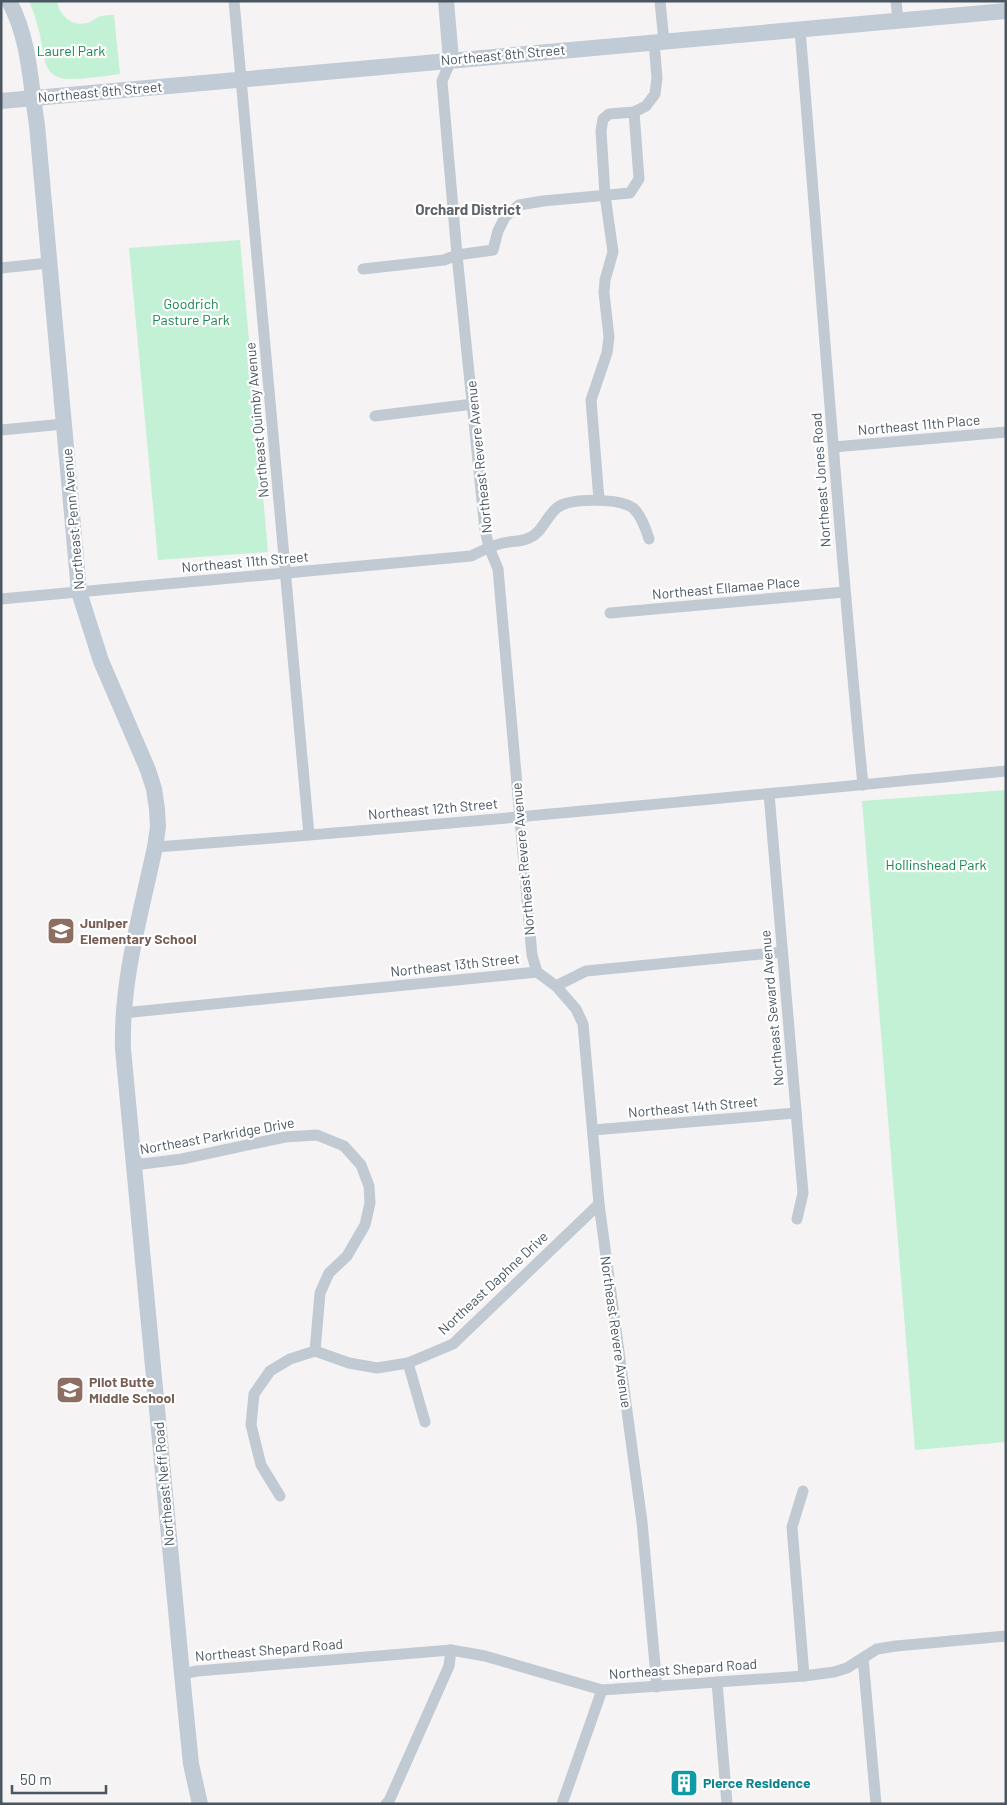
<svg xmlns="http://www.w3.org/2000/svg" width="1007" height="1805" viewBox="0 0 1007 1805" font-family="Barlow,sans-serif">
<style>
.green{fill:#c3f1d5}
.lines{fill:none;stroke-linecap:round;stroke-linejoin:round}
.street{stroke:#c1cad2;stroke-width:11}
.secondary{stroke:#c1cbd6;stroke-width:16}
.labels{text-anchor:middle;stroke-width:4.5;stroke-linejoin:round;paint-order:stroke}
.park-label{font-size:14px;fill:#17864f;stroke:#fff}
.street-label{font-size:14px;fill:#4a5661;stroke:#fff}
.education-label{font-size:14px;font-weight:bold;fill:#785e54;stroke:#fff;text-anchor:start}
.culture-label{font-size:14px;font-weight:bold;fill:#0d838f;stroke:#fff;text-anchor:start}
.neighbourhood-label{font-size:15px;font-weight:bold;fill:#5f6368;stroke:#fff}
</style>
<rect width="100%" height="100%" fill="#f5f3f3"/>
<!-- green -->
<g class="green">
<path d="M 29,1 L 57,1 C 59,15 72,27 87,23 C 92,22 96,17 102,16 C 106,15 110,15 114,15 L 120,74 C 103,76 86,79 69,79 C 42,79 44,53 40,35 C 37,23 34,12 29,1 Z"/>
<path d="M 240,240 L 268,552 L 158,560 L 129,248 Z"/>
<path d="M 1006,790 L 1006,1442 L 915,1450 L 862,801 Z"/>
</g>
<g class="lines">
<!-- street -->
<g class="street">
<path d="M 234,1 L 309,835"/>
<path d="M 660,1 L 664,42"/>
<path d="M 896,1 L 898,20"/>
<path d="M 800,30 C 821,281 838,533 863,785"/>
<path d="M 451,60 L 442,81 L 457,255 L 485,530 L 489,547 L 498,569 L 532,955 L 537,972"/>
<path d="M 1,268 L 49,263"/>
<path d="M 363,269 L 444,260 L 457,255 L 493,250 L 498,231 L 505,217 L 519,205 L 543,201 L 630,193 L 639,179 L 634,112"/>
<path d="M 375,416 L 473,404"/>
<path d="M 1,430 L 64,424"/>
<path d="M 834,447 L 1006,432"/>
<path d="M 599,500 L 591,400 L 607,353 L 609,337 L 604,293 L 605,280 L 613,252 L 605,195 L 601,131 L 603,119 L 609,114 L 634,112 L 646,106 L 655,94 L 657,78 L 654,42"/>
<path d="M 1,599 L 471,556 C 481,551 491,546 503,543 C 511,541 521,542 529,538 C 543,532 546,516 558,507 C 572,498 619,498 633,508 C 641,515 646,529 649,539"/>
<path d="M 610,613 L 844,592"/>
<path d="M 769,794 L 803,1193 L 797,1219"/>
<path d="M 155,847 C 439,826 722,798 1006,771"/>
<path d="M 556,986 L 576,1009 L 583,1024 L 599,1204 L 642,1522 L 657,1687"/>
<path d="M 123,1013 L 537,972 L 556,986 L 586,971 L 782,952"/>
<path d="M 593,1130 L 796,1113"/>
<path d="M 134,1165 L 182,1159 L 285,1137 L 317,1135 L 344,1146 L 361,1165 L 369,1186 L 370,1203 L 365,1225 L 347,1256 L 329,1273 L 320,1293 L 315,1351"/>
<path d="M 408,1363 L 425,1422"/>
<path d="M 803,1491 L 792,1527 L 804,1676"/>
<path d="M 280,1496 L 261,1465 L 251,1425 L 254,1394 L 270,1371 L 290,1359 L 315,1351 L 349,1363 L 377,1368 L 408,1363 L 453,1344 L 599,1204"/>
<path d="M 863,1658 L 876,1804"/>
<path d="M 182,1674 L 197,1671 L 451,1650 L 485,1656 L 602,1690 L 804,1676 L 834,1672 L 847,1668 L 877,1649 L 896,1646 L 1006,1636"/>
<path d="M 717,1682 L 727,1804"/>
<path d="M 386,1804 L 389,1801 L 449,1666 L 451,1650"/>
<path d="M 562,1804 L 602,1690"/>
</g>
<!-- secondary -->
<g class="secondary">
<path d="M 9,1 C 30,40 30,82 37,125 L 79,592 L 101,661 L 148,770 L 154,789 L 157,809 L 158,827 L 155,847 C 141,913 121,980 123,1049 L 182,1674 L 191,1764 L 200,1804"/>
<path d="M 446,1 L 451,60"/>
<path d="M 1,101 L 1006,11"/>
</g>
</g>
<!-- icons -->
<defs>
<symbol id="school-square" viewBox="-11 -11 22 22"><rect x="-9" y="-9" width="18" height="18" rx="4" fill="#8d6e63" stroke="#fff"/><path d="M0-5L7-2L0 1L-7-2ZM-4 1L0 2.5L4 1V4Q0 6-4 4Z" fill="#fff"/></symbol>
<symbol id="building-square" viewBox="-11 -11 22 22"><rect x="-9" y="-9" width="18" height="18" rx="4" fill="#0f9aa8" stroke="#fff"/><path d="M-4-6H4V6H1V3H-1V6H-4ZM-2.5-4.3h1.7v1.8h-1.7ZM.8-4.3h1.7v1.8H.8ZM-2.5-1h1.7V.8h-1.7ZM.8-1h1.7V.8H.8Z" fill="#fff"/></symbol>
</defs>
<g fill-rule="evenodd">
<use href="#school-square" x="45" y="915" width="32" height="32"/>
<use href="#school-square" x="54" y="1374" width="32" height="32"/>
<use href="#building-square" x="668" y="1767" width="32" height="32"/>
</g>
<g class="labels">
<!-- park labels -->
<g class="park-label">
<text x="71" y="56">Laurel Park</text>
<text x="191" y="309">Goodrich<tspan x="191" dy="16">Pasture Park</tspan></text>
<text x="936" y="870">Hollinshead Park</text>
</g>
<!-- street labels -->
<g class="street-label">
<text transform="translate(503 55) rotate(-5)" y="5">Northeast 8th Street</text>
<text transform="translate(100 92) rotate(-5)" y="5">Northeast 8th Street</text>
<text transform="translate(257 420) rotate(-95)" y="5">Northeast Quimby Avenue</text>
<text transform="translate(919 425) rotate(-5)" y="5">Northeast 11th Place</text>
<text transform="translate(479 457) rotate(-96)" y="5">Northeast Revere Avenue</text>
<text transform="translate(821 480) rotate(-94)" y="5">Northeast Jones Road</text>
<text transform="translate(73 519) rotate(-95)" y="5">Northeast Penn Avenue</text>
<text transform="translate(245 562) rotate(-5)" y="5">Northeast 11th Street</text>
<text transform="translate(726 588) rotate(-5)" y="5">Northeast Ellamae Place</text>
<text transform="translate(433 809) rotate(-5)" y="5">Northeast 12th Street</text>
<text transform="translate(523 859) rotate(-95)" y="5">Northeast Revere Avenue</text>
<text transform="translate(455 965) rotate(-6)" y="5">Northeast 13th Street</text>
<text transform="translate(772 1008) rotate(-95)" y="5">Northeast Seward Avenue</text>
<text transform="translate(693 1107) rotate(-5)" y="5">Northeast 14th Street</text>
<text transform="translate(217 1136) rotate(-10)" y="5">Northeast Parkridge Drive</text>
<text transform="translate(493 1283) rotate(-43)" y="5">Northeast Daphne Drive</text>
<text transform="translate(616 1332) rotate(82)" y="5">Northeast Revere Avenue</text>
<text transform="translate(164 1484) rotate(-95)" y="5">Northeast Neff Road</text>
<text transform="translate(269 1650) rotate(-5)" y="5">Northeast Shepard Road</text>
<text transform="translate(683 1669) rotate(-4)" y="5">Northeast Shepard Road</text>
</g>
<!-- education labels -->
<g class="education-label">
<text x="80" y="928">Juniper<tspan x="80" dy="16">Elementary School</tspan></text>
<text x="89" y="1387">Pilot Butte<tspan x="89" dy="16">Middle School</tspan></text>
</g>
<!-- culture labels -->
<g class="culture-label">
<text x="703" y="1788">Pierce Residence</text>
</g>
<!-- neighbourhood labels -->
<g class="neighbourhood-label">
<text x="468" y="215">Orchard District</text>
</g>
</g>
<!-- border -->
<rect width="1007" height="1805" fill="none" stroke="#4a5661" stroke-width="5"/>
<!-- scale -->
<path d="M12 1785v8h94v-8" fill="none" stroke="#4a5661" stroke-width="2.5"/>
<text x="20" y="1785" font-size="15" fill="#4a5661" stroke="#ffffff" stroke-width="4" paint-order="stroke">50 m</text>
</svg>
